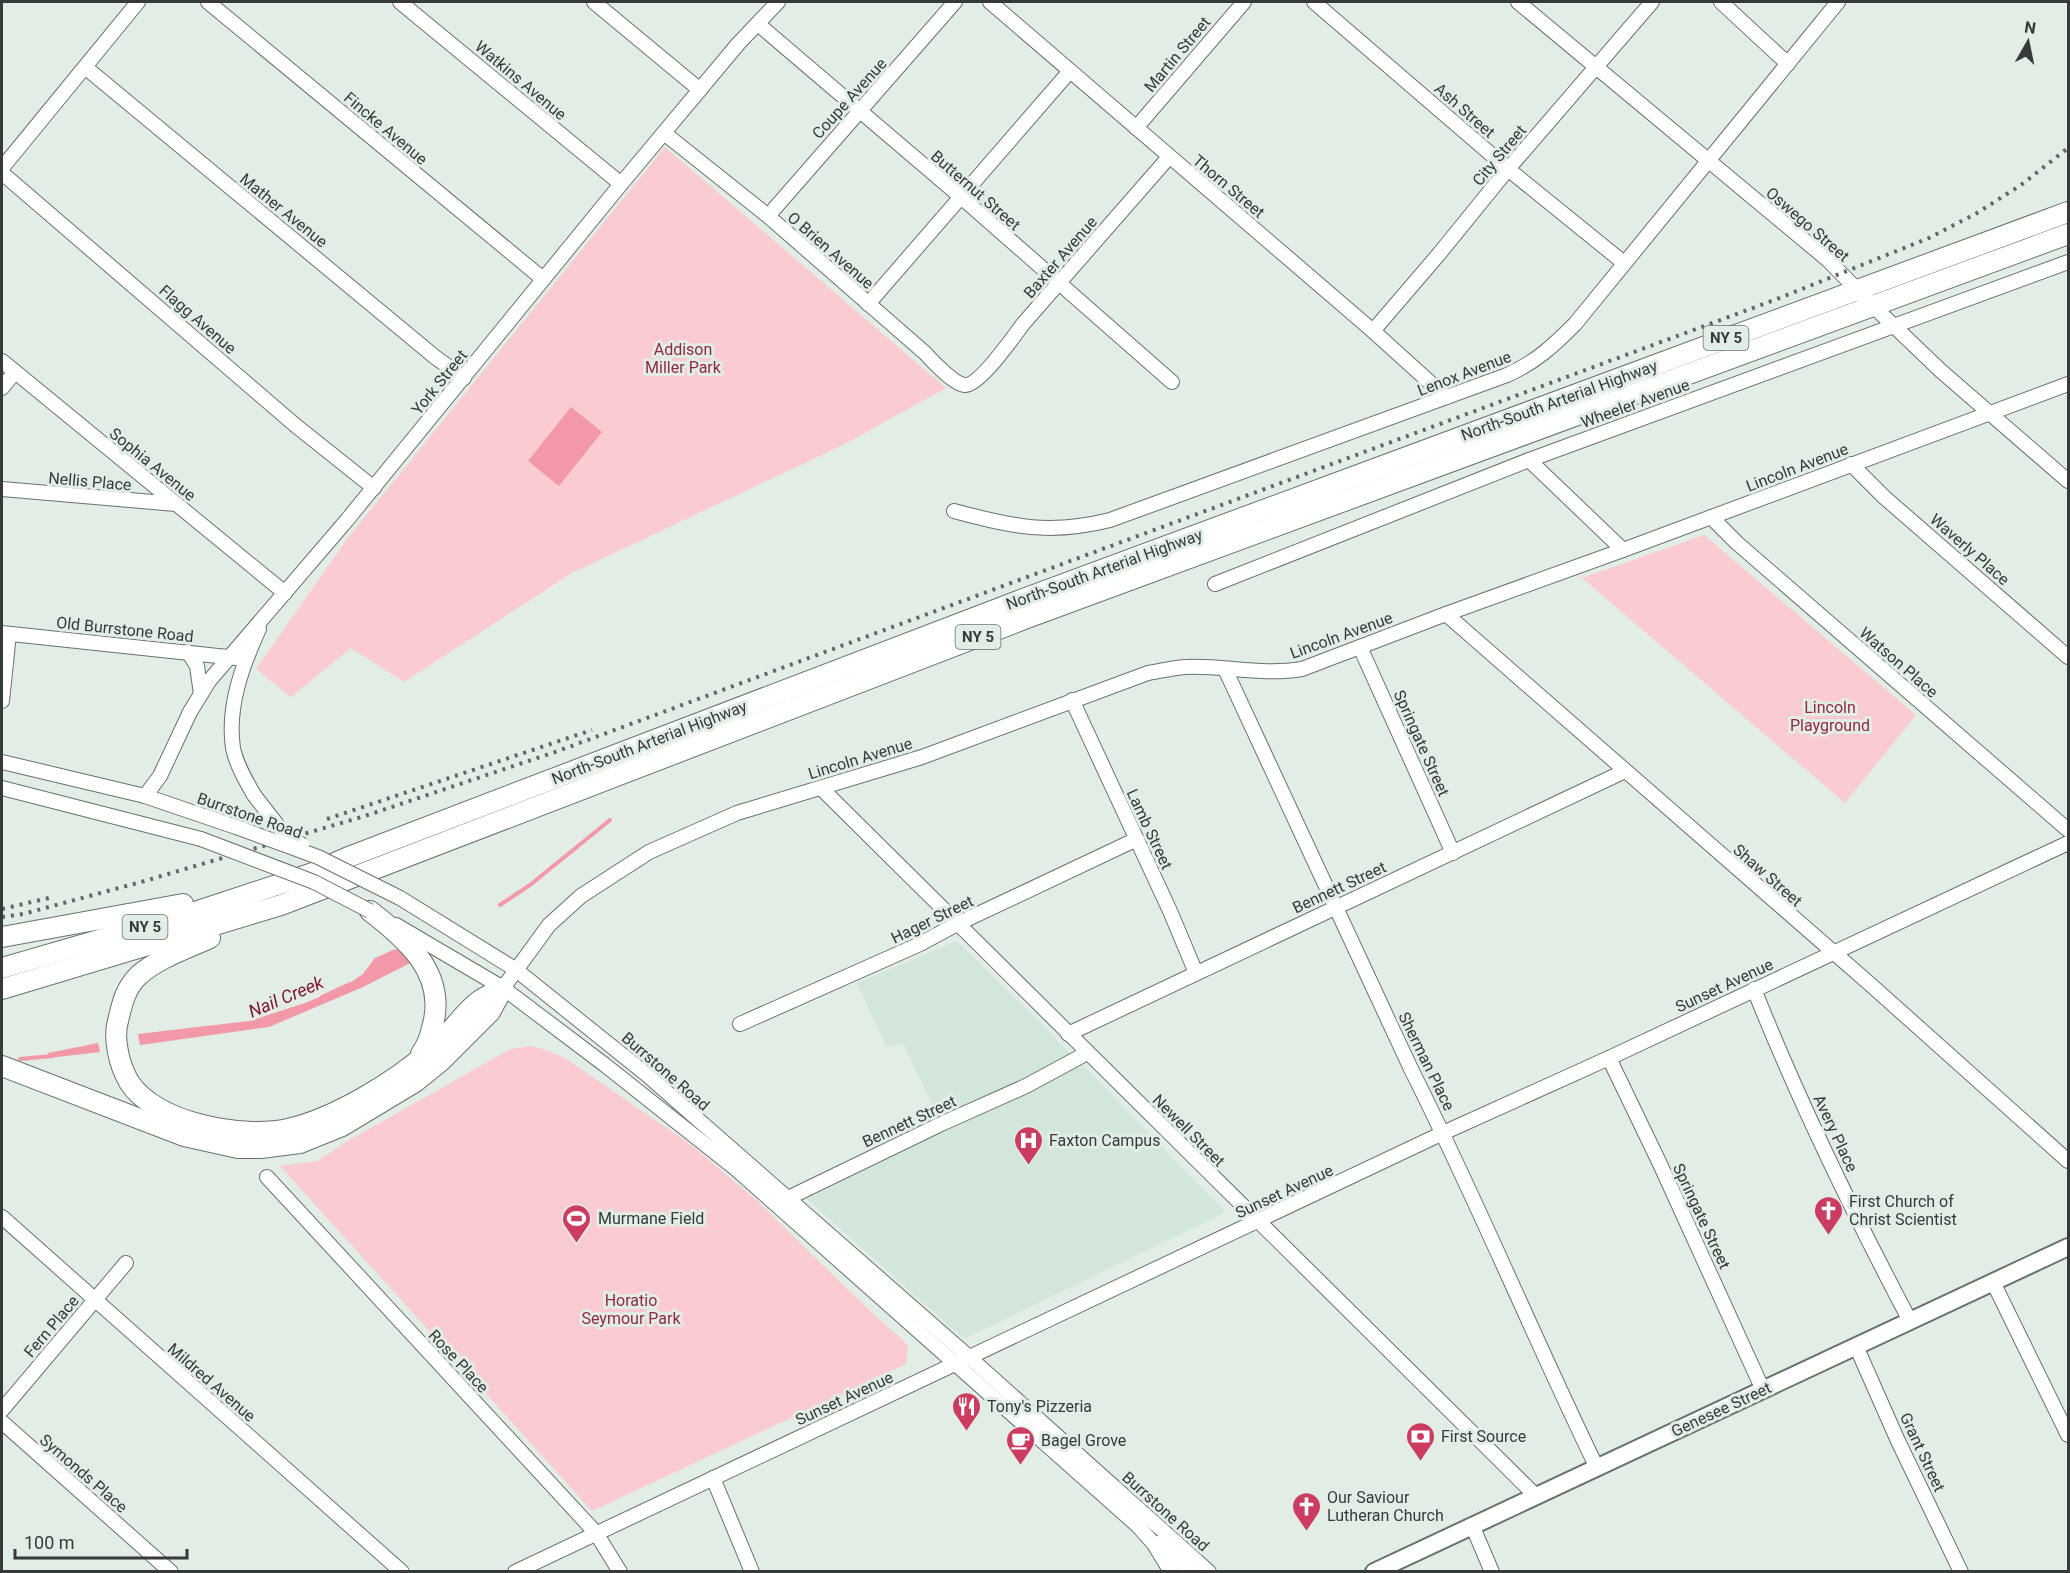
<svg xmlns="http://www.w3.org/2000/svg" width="2070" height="1573" viewBox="0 0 2070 1573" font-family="Roboto,sans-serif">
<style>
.built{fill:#d2e6d9}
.green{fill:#faccd2}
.water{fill:#f298a6}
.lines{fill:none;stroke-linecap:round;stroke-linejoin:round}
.stream{stroke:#f298a6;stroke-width:4}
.minor-casing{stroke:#68736c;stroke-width:16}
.major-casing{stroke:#68736c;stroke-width:20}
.highway-casing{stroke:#68736c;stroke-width:22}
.minor{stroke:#fff;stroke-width:14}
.major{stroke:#fff;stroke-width:16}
.highway{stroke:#fff;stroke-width:20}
.rail{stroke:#616864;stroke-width:4;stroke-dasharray:3 6;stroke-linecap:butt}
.minor-bridge-casing{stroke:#68736c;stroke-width:16;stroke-linecap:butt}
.minor-bridge{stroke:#fff;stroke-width:14}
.labels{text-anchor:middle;stroke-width:6;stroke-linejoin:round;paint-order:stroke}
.shield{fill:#e1ede5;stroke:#69706c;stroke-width:1.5}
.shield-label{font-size:15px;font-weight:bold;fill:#363b38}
.street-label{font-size:16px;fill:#363b38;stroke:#e1ede5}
.park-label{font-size:16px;fill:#912943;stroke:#e1ede5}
.poi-label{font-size:16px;fill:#363b38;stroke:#e1ede5;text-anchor:start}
.water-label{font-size:18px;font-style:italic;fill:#811837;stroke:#e1ede5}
</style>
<rect width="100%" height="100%" fill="#e1ede5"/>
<!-- built -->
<path class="built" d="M 957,941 L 1086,1069 L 1226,1212 L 964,1339 L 807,1199 L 945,1131 L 903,1043 L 887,1048 L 857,983 Z"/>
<!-- green -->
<g class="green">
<path d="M 665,147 L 946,388 L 845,444 L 572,573 L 404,682 L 351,648 L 291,697 L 256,669 L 347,539 Z"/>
<path d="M 1704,535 L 1916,715 L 1845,803 L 1582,578 Z"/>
<path d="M 529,1046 L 544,1049 L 565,1058 L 690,1144 L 754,1198 L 867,1308 L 908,1345 L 906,1364 L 592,1511 L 280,1166 L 318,1161 L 346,1142 L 489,1061 L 511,1049 Z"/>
</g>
<!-- water -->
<g class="water">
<path d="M 571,407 L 602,432 L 559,486 L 528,461 Z"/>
<path d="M 405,948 L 416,960 L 363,987 L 269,1027 L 140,1045 L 138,1034 L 249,1021 L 305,1003 L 344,987 L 363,974 L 375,958 L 393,950 Z"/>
<path d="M 98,1043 L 100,1052 L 49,1058 L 48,1053 Z"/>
</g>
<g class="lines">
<!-- stream -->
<g class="stream">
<path d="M 500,905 L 530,885 L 610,820"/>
<path d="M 322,997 L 350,984"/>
<path d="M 20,1059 L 52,1056"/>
</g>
<defs>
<g id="minor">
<path d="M 208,2 L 543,279"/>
<path d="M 400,2 L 621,184"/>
<path d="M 594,2 L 700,90"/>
<path d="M 990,2 L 1373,331 L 1446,397"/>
<path d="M 1314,2 L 1508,169 L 1624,263"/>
<path d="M 1518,2 L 1828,260 L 1873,306 L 1941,371 L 2068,481"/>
<path d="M 1721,2 L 1788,64"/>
<path d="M 758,24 L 961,197 L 1172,382"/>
<path d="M 85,67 L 435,357 L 464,378"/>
<path d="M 1136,128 L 1244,2"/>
<path d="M 664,133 L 768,216 L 925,353 C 932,361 955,385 965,385 C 980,385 1014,336 1023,324 L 1169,157"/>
<path d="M 2,168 L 138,2"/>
<path d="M 2,173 L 295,425 L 374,488"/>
<path d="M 768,216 L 955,2"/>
<path d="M 868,304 L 1070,71"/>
<path d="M 1373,331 L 1439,254 L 1508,169 L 1652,2"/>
<path d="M 2,361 L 285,593"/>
<path d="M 2,388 L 15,372"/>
<path d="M 1529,460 L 1623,550"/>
<path d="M 1851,464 L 1884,497 L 2068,657"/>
<path d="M 2,489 L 176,504"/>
<path d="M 954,511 C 1013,527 1050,535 1110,520 L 1507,375 C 1536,362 1553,346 1575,324 L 1838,2"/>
<path d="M 1711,517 L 1737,543 L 2068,830"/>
<path d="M 1215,584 L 1529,460 L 2068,262"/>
<path d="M 1446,614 L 1871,985 L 2068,1161"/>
<path d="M 2,633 L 246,659"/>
<path d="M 1360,647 L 1453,853"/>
<path d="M 188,652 L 197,666 L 201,694"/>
<path d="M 1225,669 L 1411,1069 C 1477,1200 1533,1336 1597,1468"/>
<path d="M 1072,700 L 1170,911 L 1196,973"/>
<path d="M 2,701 L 9,634"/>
<path d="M 2,762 L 145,796 L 236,827"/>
<path d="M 2,788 L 201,839"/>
<path d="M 821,788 L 1536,1496"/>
<path d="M 254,795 C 246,781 236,764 233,748 C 227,707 242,666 259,629"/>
<path d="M 145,796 L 160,776 L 190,712 L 209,681 L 347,520 L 621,184 L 738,44 L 778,2"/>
<path d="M 400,898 L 515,969 L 646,1074 L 969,1357 L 1209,1572"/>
<path d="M 396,925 L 503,988 L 605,1065 L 736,1169 L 1138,1526 L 1154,1544 L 1171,1572"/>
<path d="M 503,988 L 549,925 L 581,896 L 649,852 L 737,813 L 922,757 L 1148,673 C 1160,671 1173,668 1185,667 C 1224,665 1262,676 1302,669 L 1446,614 L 1623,550 L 2068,384"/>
<path d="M 1754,989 C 1799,1102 1853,1213 1910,1321"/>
<path d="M 740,1024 L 920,944 L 957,924 L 1137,839"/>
<path d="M 1068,1034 L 1625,771"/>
<path d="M 1609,1058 L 1660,1164 L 1763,1390"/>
<path d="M 267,1177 L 596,1533 L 620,1572"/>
<path d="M 782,1201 L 941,1124 L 1026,1086 L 1087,1053"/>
<path d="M 2,1217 L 402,1572"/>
<path d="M 1993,1282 L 2068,1435"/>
<path d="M 1856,1346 L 1898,1441 L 1961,1572"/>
<path d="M 2,1410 L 126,1263"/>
<path d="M 2,1422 L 171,1572"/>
<path d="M 713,1478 L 752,1572"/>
<path d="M 1472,1525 L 1492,1572"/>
<path d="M 1158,1543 L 1191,1572"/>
<path d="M 515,1572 L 1443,1133 L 1609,1058 L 2068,843"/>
</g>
<path id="major" d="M 1374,1572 L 2068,1247"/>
<g id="highway">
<path d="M 370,911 C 405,938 444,971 434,1020 C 431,1032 429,1043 421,1054"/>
<path d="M 2,937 L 183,904"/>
<path d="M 210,938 C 186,949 158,958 138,976 C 125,989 122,1004 118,1021 C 115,1031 116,1042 118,1052 C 120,1063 124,1073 129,1082 C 156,1124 244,1139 288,1129 C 336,1118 394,1082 431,1050 C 449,1036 461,1015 479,1001 C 486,996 495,992 503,988"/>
<path d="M 2,968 L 195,912 L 313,873 L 346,858 L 1018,601 L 2068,212"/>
<path d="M 2,989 L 281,905 L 1027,618 L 2068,234"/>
<path d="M 2,1066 L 184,1136 L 238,1148 L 261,1148 L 300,1143 L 342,1126 L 415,1082 L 441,1061 L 490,1012 L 503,988"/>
</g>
</defs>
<!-- minor casing -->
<use href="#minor" class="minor-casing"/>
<!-- major casing -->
<use href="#major" class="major-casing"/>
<!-- highway casing -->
<use href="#highway" class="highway-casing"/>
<!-- minor -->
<use href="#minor" class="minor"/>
<!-- major -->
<use href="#major" class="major"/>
<!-- highway -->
<use href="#highway" class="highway"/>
<!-- rail -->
<g class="rail">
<path d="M 327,819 L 592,730"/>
<path d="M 2,909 L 53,897"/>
<path d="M 2,917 L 23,914 L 141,882 L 365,816 L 558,751 L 1777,299 L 1929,238 L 1977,213 L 2021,185 L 2068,148"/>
</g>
<defs>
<g id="minor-bridge">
<path d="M 254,795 L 282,831 L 302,845"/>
<path d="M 236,827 L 318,857 L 400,898"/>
<path d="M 201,839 L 314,882 L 370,911"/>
</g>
</defs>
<!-- minor-bridge casing -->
<use href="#minor-bridge" class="minor-bridge-casing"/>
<!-- minor-bridge -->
<use href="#minor-bridge" class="minor-bridge"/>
</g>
<!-- icons -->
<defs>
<symbol id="hospital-pin" viewBox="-11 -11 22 30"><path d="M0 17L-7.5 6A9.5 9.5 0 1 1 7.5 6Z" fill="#cb3c60" stroke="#e1ede5"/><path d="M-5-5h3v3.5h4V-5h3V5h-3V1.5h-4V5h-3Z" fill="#fff"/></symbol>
<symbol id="church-pin" viewBox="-11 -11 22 30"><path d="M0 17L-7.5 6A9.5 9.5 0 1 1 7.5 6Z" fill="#cb3c60" stroke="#e1ede5"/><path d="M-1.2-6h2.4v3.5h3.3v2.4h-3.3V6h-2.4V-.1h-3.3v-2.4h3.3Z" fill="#fff"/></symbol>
<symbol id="stadium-pin" viewBox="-11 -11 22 30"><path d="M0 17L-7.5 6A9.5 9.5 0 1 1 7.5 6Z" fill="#cb3c60" stroke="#e1ede5"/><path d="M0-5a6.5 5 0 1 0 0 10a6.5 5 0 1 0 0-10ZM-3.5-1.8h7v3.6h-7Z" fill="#fff"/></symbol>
<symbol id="restaurant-pin" viewBox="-11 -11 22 30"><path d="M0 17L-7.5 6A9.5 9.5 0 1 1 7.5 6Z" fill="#cb3c60" stroke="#e1ede5"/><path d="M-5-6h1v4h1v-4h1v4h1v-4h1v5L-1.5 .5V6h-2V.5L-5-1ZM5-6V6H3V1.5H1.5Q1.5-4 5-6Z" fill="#fff"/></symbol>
<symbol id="bank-pin" viewBox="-11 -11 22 30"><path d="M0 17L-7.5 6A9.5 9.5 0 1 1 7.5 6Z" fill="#cb3c60" stroke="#e1ede5"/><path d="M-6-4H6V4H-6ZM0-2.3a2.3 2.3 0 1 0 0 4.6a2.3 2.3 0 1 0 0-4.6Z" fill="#fff"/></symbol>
<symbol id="cafe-pin" viewBox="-11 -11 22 30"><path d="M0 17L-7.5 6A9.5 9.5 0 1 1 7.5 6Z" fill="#cb3c60" stroke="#e1ede5"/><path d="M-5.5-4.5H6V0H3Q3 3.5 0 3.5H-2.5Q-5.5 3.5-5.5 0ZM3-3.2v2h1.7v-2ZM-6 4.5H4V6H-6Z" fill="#fff"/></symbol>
</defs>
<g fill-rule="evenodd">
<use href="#hospital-pin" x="1012" y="1124" width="33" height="45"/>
<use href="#church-pin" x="1812" y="1194" width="33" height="45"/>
<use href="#stadium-pin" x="560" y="1202" width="33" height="45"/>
<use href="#restaurant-pin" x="950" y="1390" width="33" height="45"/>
<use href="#bank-pin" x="1404" y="1420" width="33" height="45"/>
<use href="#cafe-pin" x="1004" y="1424" width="33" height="45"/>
<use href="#church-pin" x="1290" y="1490" width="33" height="45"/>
</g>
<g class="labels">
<!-- shield labels -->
<g class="shield">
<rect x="1703.5" y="326" width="45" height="24" rx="4.5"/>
<rect x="955.5" y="625" width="45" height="24" rx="4.5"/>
<rect x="122.5" y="915" width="45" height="24" rx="4.5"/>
</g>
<g class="shield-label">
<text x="1726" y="343">NY 5</text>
<text x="978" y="642">NY 5</text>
<text x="145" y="932">NY 5</text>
</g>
<!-- street labels -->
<g class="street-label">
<text transform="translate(1177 54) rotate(-50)" y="6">Martin Street</text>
<text transform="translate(521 80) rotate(40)" y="6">Watkins Avenue</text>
<text transform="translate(849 98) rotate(-48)" y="6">Coupe Avenue</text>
<text transform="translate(1465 110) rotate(41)" y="6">Ash Street</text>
<text transform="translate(386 128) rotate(40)" y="6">Fincke Avenue</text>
<text transform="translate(1499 155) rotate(-50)" y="6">City Street</text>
<text transform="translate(1229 186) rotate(40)" y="6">Thorn Street</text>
<text transform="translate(976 190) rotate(41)" y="6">Butternut Street</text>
<text transform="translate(284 210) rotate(39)" y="6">Mather Avenue</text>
<text transform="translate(1808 224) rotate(41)" y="6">Oswego Street</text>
<text transform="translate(831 250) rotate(41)" y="6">O Brien Avenue</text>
<text transform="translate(1060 257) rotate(-49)" y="6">Baxter Avenue</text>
<text transform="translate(198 319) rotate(41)" y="6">Flagg Avenue</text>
<text transform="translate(1464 373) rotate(-21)" y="6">Lenox Avenue</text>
<text transform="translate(439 382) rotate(-51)" y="6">York Street</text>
<text transform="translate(1559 400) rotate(-20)" y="6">North-South Arterial Highway</text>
<text transform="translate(1635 403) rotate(-20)" y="6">Wheeler Avenue</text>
<text transform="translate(153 464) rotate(39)" y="6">Sophia Avenue</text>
<text transform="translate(1797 467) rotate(-21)" y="6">Lincoln Avenue</text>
<text transform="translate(90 481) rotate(5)" y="6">Nellis Place</text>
<text transform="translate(1970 549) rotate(41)" y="6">Waverly Place</text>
<text transform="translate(1104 569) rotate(-20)" y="6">North-South Arterial Highway</text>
<text transform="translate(125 629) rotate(6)" y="6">Old Burrstone Road</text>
<text transform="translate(1341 635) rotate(-20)" y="6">Lincoln Avenue</text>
<text transform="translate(1899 662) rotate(41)" y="6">Watson Place</text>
<text transform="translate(649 742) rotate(-21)" y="6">North-South Arterial Highway</text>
<text transform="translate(1422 743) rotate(66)" y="6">Springate Street</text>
<text transform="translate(860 758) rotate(-17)" y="6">Lincoln Avenue</text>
<text transform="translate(250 815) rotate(19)" y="6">Burrstone Road</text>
<text transform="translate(1150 829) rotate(65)" y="6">Lamb Street</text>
<text transform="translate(1768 875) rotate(41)" y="6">Shaw Street</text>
<text transform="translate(1339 887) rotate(-25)" y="6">Bennett Street</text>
<text transform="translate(932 919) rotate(-26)" y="6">Hager Street</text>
<text transform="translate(1724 985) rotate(-25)" y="6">Sunset Avenue</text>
<text transform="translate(1427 1061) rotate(64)" y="6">Sherman Place</text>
<text transform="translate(666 1071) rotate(41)" y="6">Burrstone Road</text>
<text transform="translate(909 1121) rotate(-25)" y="6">Bennett Street</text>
<text transform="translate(1189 1130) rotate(45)" y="6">Newell Street</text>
<text transform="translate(1836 1133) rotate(65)" y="6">Avery Place</text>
<text transform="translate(1284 1191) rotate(-25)" y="6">Sunset Avenue</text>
<text transform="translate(1702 1216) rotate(65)" y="6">Springate Street</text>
<text transform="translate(51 1326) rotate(-50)" y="6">Fern Place</text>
<text transform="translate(459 1361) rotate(47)" y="6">Rose Place</text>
<text transform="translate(212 1382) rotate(41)" y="6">Mildred Avenue</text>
<text transform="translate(844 1398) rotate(-25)" y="6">Sunset Avenue</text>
<text transform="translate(1721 1409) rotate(-25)" y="6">Genesee Street</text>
<text transform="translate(1923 1452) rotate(65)" y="6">Grant Street</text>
<text transform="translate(84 1473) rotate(41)" y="6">Symonds Place</text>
<text transform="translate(1166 1511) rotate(42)" y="6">Burrstone Road</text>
</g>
<!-- park labels -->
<g class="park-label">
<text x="683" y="355">Addison<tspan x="683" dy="18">Miller Park</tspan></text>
<text x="1830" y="713">Lincoln<tspan x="1830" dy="18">Playground</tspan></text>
<text x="631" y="1306">Horatio<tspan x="631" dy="18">Seymour Park</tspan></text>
</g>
<!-- poi labels -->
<g class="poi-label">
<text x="1049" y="1146">Faxton Campus</text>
<text x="1849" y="1207">First Church of<tspan x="1849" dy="18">Christ Scientist</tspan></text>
<text x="598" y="1224">Murmane Field</text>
<text x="987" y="1412">Tony's Pizzeria</text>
<text x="1441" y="1442">First Source</text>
<text x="1041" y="1446">Bagel Grove</text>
<text x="1327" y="1503">Our Saviour<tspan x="1327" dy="18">Lutheran Church</tspan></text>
</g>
<!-- water labels -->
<g class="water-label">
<text transform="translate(286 997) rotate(-23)" y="6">Nail Creek</text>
</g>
</g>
<!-- border -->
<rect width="2070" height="1573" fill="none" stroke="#363b38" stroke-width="6"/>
<!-- north arrow -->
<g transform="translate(2028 42) rotate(9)" stroke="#e1ede5" stroke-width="4.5" paint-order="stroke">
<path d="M0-4.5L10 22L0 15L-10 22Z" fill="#363b38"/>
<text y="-9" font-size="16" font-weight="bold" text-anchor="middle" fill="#363b38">N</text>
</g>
<!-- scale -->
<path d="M15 1549v9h172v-9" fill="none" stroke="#363b38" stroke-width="3"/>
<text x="24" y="1549" font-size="18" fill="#363b38" stroke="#e1ede5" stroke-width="4.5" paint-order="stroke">100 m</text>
</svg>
